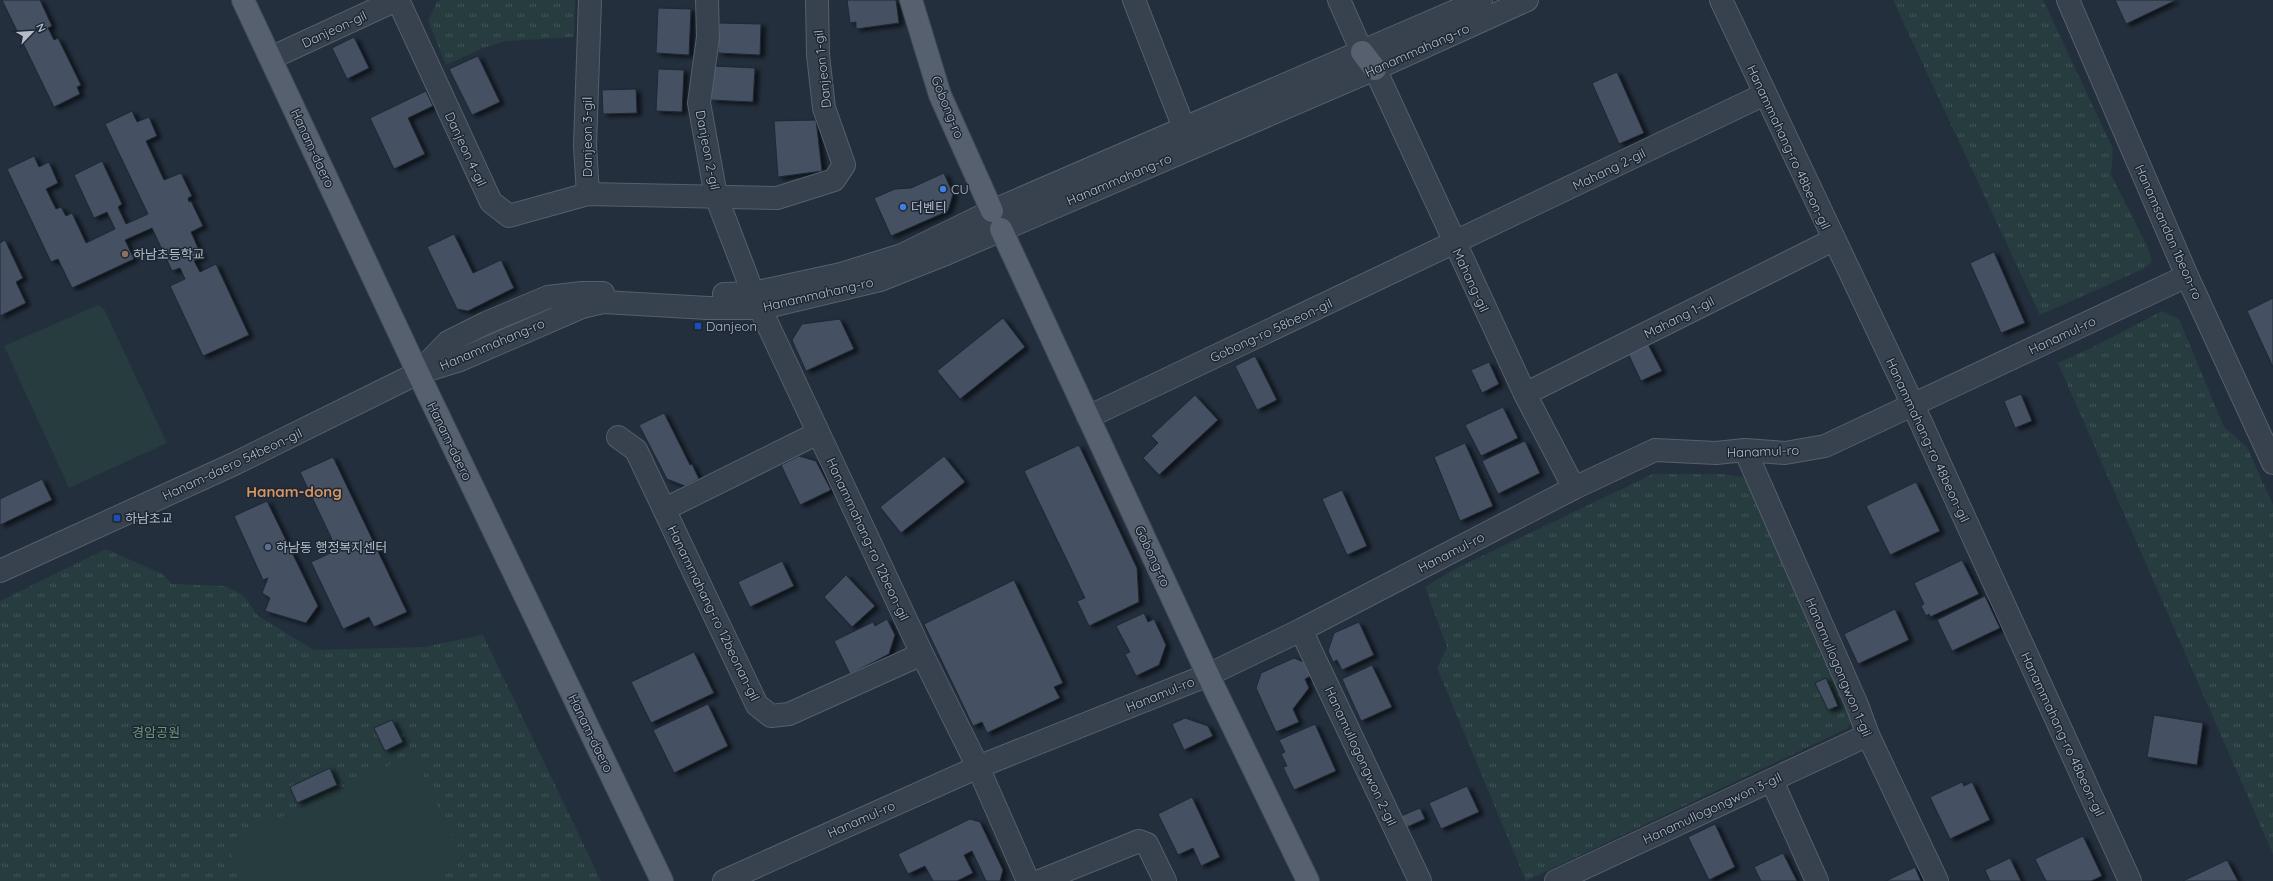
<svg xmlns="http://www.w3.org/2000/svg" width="2273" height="881" viewBox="0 0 2273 881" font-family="Quicksand,'Noto Sans KR',sans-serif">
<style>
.park{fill:url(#park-tufts)}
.pitch{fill:#263c3f}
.building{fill:#455162;stroke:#1f2835;filter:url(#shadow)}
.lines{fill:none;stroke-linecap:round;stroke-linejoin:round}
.minor-casing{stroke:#565f6c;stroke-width:24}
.major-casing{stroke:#414a57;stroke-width:24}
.minor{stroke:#38414e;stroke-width:22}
.major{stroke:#56606e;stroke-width:22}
.shop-dot{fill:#3f7fe0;stroke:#1d2633;stroke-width:1.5}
.education-dot{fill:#8d6e63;stroke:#1d2633;stroke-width:1.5}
.transit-dot{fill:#1a4fb4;stroke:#1d2633;stroke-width:1.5}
.service-dot{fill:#5c6f8a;stroke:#1d2633;stroke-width:1.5}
.labels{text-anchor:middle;stroke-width:3;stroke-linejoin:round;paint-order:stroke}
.street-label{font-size:13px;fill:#b4bcc9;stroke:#1d2633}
.poi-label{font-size:13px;fill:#b4bcc9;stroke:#1d2633;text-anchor:start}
.park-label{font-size:13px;fill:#6b9a76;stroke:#1d2633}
.quarter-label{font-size:15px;font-weight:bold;fill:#d59563;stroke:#1d2633}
</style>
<defs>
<pattern id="park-tufts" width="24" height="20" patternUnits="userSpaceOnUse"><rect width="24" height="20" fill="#263c3f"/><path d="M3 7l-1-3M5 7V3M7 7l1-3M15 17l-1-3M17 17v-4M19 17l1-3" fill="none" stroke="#435659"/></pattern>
<filter id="shadow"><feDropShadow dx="4.5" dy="2.5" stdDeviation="2" flood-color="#0009"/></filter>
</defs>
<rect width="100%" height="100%" fill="#242f3e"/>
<!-- park -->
<g class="park">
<path d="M 440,0 L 575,0 L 574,37 L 506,41 L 483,48 L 446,65 L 428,21 L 437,2 Z"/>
<path d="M 1893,0 L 2043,0 L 2113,149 L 2111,174 L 2147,246 L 2152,262 L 2143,269 L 2040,315 Z"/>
<path d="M 2162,311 L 2179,319 L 2224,427 L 2247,447 L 2273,505 L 2273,854 L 2058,363 L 2097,345 Z"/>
<path d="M 1653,474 L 1723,474 L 1748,478 L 1853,713 L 1848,728 L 1526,881 L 1437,668 L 1447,647 L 1425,587 L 1455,569 Z"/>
<path d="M 106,549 L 162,574 L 172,584 L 225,586 L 243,595 L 258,616 L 314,650 L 424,647 L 483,635 L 601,881 L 0,881 L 0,601 Z"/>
</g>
<!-- pitch -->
<g class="pitch">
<path d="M 98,305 L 104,309 L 167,443 L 69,488 L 4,346 Z"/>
<path d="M 413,754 L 463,859 L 418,881 L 245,881 L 226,843 Z"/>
</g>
<!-- building -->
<g class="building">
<path d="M 2,0 L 40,0 L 52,26 L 48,28 L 54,40 L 58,38 L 81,85 L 77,87 L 80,94 L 54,107 Z"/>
<path d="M 847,0 L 896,0 L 899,23 L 856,29 L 856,22 L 850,23 Z"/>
<path d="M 2115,0 L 2176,0 L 2126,24 Z"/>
<path d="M 658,8 L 691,9 L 689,55 L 656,53 Z"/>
<path d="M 719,23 L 761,24 L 760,55 L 718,53 Z"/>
<path d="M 354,37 L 369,68 L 347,79 L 332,48 Z"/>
<path d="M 478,56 L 500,102 L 472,115 L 449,69 Z"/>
<path d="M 713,66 L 755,68 L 753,102 L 711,100 Z"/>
<path d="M 658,69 L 684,70 L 682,112 L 656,111 Z"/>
<path d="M 1617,72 L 1644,133 L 1619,144 L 1592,83 Z"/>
<path d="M 636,89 L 637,113 L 603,114 L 602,90 Z"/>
<path d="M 426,91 L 433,106 L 408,118 L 425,154 L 394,169 L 370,118 Z"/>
<path d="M 132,111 L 137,122 L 149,117 L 157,136 L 146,141 L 164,180 L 181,173 L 192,196 L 188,198 L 189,202 L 191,201 L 203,226 L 191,232 L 202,257 L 194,261 L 200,272 L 216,264 L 249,335 L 203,356 L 170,286 L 185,279 L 180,268 L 172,271 L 152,228 L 125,240 L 134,259 L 72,288 L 58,259 L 51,262 L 7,169 L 34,156 L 39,167 L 49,162 L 58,183 L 46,189 L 56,209 L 61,207 L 66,216 L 72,213 L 86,243 L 115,229 L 107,212 L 94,218 L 74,175 L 102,161 L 122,204 L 118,207 L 126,224 L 148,214 L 105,124 Z"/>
<path d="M 816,120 L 822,171 L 778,177 L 774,121 Z"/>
<path d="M 944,173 L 953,194 L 948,211 L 891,236 L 874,198 L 895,189 L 911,188 Z"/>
<path d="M 454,234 L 473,273 L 501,260 L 514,288 L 468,311 L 457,309 L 427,247 Z"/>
<path d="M 5,240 L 23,278 L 16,282 L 26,303 L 0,316 L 0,243 Z"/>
<path d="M 1994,252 L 2025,323 L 2001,333 L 1970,263 Z"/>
<path d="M 2273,298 L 2273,367 L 2247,311 Z"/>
<path d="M 1003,318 L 1025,347 L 960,399 L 937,371 Z"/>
<path d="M 840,319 L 854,349 L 806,371 L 792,340 L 802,324 Z"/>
<path d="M 1647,342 L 1662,371 L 1641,381 L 1627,351 Z"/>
<path d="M 1255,356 L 1277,400 L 1257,410 L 1235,366 Z"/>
<path d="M 1489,362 L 1499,384 L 1482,393 L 1471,370 Z"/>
<path d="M 2021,394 L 2032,421 L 2015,428 L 2004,401 Z"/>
<path d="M 1195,395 L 1218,420 L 1159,475 L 1143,458 L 1158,443 L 1151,436 Z"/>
<path d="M 1503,407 L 1518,438 L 1481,456 L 1465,425 Z"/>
<path d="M 664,413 L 690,465 L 692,464 L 699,479 L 685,486 L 667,479 L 639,425 Z"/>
<path d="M 1525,441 L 1540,473 L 1498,494 L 1482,461 Z"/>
<path d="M 1465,443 L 1493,506 L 1460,521 L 1434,457 Z"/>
<path d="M 1079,445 L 1137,568 L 1139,602 L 1089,626 L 1077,601 L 1085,598 L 1024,471 Z"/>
<path d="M 799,456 L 816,461 L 831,490 L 800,505 L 781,465 Z"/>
<path d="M 944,456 L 965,482 L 901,533 L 880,507 Z"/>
<path d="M 333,457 L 407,612 L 374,627 L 369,617 L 343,629 L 311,562 L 337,550 L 300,472 Z"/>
<path d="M 42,479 L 52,500 L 0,525 L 0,499 Z"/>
<path d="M 1916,482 L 1940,531 L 1890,555 L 1866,506 Z"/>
<path d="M 1342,490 L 1367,546 L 1347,555 L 1322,499 Z"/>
<path d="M 267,501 L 318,606 L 306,623 L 265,611 L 270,598 L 262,593 L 268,578 L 263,580 L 234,516 Z"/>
<path d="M 1962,560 L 1979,594 L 1930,617 L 1929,614 L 1926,616 L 1921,606 L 1924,604 L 1914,583 Z"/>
<path d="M 782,561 L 794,586 L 750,607 L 738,582 Z"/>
<path d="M 846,575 L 875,606 L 852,627 L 824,597 Z"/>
<path d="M 1014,580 L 1063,683 L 1054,687 L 1060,698 L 987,733 L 982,722 L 973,726 L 924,624 Z"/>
<path d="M 1985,596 L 2000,628 L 1952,651 L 1937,620 Z"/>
<path d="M 1895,609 L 1909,640 L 1858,664 L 1844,634 Z"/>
<path d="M 1144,613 L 1148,622 L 1154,619 L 1166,645 L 1159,665 L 1136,676 L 1125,654 L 1130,652 L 1116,626 Z"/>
<path d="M 887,619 L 895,635 L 889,654 L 850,674 L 834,641 L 873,622 L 875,626 Z"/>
<path d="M 1359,622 L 1374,655 L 1342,670 L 1337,660 L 1333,662 L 1328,651 L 1334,633 Z"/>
<path d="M 694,652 L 714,693 L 651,723 L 631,682 Z"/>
<path d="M 1294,658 L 1306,663 L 1311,676 L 1305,679 L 1309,688 L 1293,709 L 1299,722 L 1276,732 L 1256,688 L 1261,673 Z"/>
<path d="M 1372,665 L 1392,707 L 1361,721 L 1342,679 Z"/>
<path d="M 1826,678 L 1838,706 L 1828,710 L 1815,683 Z"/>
<path d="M 708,704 L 728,746 L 674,773 L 653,730 Z"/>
<path d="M 2154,715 L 2203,723 L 2197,765 L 2147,757 Z"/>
<path d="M 1185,718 L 1208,726 L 1213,736 L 1184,750 L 1172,724 Z"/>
<path d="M 392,720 L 403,742 L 385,751 L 374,728 Z"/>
<path d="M 1315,724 L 1336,771 L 1294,790 L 1283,767 L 1287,766 L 1281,754 L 1285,752 L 1279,740 Z"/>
<path d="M 330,768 L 337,785 L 297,803 L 290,787 Z"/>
<path d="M 1962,782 L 1964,786 L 1972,782 L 1990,820 L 1950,839 L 1930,797 Z"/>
<path d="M 1467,786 L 1479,812 L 1441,829 L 1429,803 Z"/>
<path d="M 1192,797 L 1220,857 L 1201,866 L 1193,848 L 1178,855 L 1158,814 Z"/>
<path d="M 1420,808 L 1425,819 L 1407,827 L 1401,816 Z"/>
<path d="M 970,819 L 980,822 L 1003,870 L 1000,881 L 986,881 L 972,851 L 964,855 L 973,873 L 957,881 L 933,881 L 925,866 L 908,874 L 898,854 Z"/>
<path d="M 1715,824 L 1735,867 L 1709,880 L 1688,837 Z"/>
<path d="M 2083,836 L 2102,876 L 2091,881 L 2046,881 L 2035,859 Z"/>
<path d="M 1783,853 L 1797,881 L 1761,881 L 1754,867 Z"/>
<path d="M 2010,858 L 2021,881 L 1990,881 L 1985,870 Z"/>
<path d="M 2227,860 L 2238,881 L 2183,881 Z"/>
<path d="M 1915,867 L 1921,881 L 1886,881 Z"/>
</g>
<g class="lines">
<defs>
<g id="minor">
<path d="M 398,0 L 491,202 L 509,216 L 588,194 L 777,198 L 834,180 L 844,165 L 824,108 L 818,55 L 817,0"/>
<path d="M 707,0 L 708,37 L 699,103 L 716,196 L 753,293 L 922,654 L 978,767 L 1028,881"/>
<path d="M 1134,0 L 1184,128"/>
<path d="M 1339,0 L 1362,52"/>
<path d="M 1721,0 L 1913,405 L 2130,881"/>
<path d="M 2068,0 L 2187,276 L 2273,463"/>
<path d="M 271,58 L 396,0"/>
<path d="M 1375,69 L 1525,394 L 1574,488"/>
<path d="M 588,194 L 585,146 L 590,0"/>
<path d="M 724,294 L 753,293 L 781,287 L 841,274 L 902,255 L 992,211 L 1481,0"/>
<path d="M 420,371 L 448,342 L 486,323 L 548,297 L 582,293 L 603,293"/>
<path d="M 1525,394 L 1833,240"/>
<path d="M 1088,417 L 1765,94"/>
<path d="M 618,437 L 636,450 L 757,705 L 771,716 L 789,714 L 922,654"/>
<path d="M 1745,450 L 1857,705 L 1868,735 L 1937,881"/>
<path d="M 665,509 L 818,433"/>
<path d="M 0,571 L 234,464 L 418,373 L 460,360 L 582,307 L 603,302 L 708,308 L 762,308 L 880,280 L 948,253 L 1375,69 L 1527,0"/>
<path d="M 1301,630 L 1420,881"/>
<path d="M 1772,781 L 1817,881"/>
<path d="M 724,881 L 978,767 L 1208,675 L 1301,630 L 1574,488 L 1655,450 L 1716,453 L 1745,450 L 1785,453 L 1825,446 L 2187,276"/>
<path d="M 1040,881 L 1139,841 L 1147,844 L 1165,881"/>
<path d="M 1556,881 L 1868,735"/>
</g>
<g id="major">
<path d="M 243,0 L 418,373 L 662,881"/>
<path d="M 911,0 L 940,95 L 992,211"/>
<path d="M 1362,52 L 1375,69"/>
<path d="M 1001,229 L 1208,675 L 1308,881"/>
</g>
</defs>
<!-- minor casing -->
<use href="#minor" class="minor-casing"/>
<!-- major casing -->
<use href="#major" class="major-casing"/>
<!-- minor -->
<use href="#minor" class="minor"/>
<!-- major -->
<use href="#major" class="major"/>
</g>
<!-- markers -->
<g class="shop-dot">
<circle cx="943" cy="189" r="4"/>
<circle cx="903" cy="207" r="4"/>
</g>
<circle class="education-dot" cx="125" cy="254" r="4"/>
<g class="transit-dot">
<rect x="694" y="322" width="8" height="8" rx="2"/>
<rect x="113" y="514" width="8" height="8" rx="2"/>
</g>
<circle class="service-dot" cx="268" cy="547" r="4"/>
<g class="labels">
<!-- street labels -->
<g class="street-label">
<text transform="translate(334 29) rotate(-25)" y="5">Danjeon-gil</text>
<text transform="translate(1417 50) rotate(-24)" y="5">Hanammahang-ro</text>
<text transform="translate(822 69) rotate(-96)" y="5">Danjeon 1-gil</text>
<text transform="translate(948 107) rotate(68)" y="5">Gobong-ro</text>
<text transform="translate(587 137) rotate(-90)" y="5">Danjeon 3-gil</text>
<text transform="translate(1789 147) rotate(65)" y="5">Hanammahang-ro 48beon-gil</text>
<text transform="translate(313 148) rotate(65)" y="5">Hanam-daero</text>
<text transform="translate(466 149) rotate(65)" y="5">Danjeon 4-gil</text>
<text transform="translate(708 150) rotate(79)" y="5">Danjeon 2-gil</text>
<text transform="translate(1609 169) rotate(-26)" y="5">Mahang 2-gil</text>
<text transform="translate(1119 179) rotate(-23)" y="5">Hanammahang-ro</text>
<text transform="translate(2169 232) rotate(66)" y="5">Hanamsandan 1beon-ro</text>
<text transform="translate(1471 280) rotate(65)" y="5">Mahang-gil</text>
<text transform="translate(818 294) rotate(-13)" y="5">Hanammahang-ro</text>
<text transform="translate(1679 317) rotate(-27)" y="5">Mahang 1-gil</text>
<text transform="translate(1271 330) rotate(-25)" y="5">Gobong-ro 58beon-gil</text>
<text transform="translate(2062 335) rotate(-25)" y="5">Hanamul-ro</text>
<text transform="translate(492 344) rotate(-23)" y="5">Hanammahang-ro</text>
<text transform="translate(1928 440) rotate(65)" y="5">Hanammahang-ro 48beon-gil</text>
<text transform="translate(450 441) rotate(64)" y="5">Hanam-daero</text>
<text transform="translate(1763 451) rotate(-2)" y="5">Hanamul-ro</text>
<text transform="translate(232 464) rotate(-25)" y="5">Hanam-daero 54beon-gil</text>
<text transform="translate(868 539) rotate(65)" y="5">Hanammahang-ro 12beon-gil</text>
<text transform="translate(1451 552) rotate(-27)" y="5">Hanamul-ro</text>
<text transform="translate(1153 556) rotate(65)" y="5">Gobong-ro</text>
<text transform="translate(714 613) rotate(64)" y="5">Hanammahang-ro 12beonan-gil</text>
<text transform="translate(1839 667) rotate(67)" y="5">Hanamullogongwon 1-gil</text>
<text transform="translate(1160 694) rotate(-22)" y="5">Hanamul-ro</text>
<text transform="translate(591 733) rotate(64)" y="5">Hanam-daero</text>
<text transform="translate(2063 734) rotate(65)" y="5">Hanammahang-ro 48beon-gil</text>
<text transform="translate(1361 756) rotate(65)" y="5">Hanamullogongwon 2-gil</text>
<text transform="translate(1712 808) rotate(-25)" y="5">Hanamullogongwon 3-gil</text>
<text transform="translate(861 819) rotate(-24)" y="5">Hanamul-ro</text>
</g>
<!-- poi labels -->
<g class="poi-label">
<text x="951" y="194">CU</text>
<text x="911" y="212">더벤티</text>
<text x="133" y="259">하남초등학교</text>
<text x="706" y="331">Danjeon</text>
<text x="125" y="523">하남초교</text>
<text x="276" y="552">하남동 행정복지센터</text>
</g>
<!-- park labels -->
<g class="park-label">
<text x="156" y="737">경암공원</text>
</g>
<!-- quarter labels -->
<g class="quarter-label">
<text x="294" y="497">Hanam-dong</text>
</g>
</g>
<!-- north arrow -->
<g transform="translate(32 32) rotate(65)" stroke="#1d2633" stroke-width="3" paint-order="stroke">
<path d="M0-3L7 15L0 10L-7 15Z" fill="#b4bcc9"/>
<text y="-6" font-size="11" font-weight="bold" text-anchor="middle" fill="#b4bcc9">N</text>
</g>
</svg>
